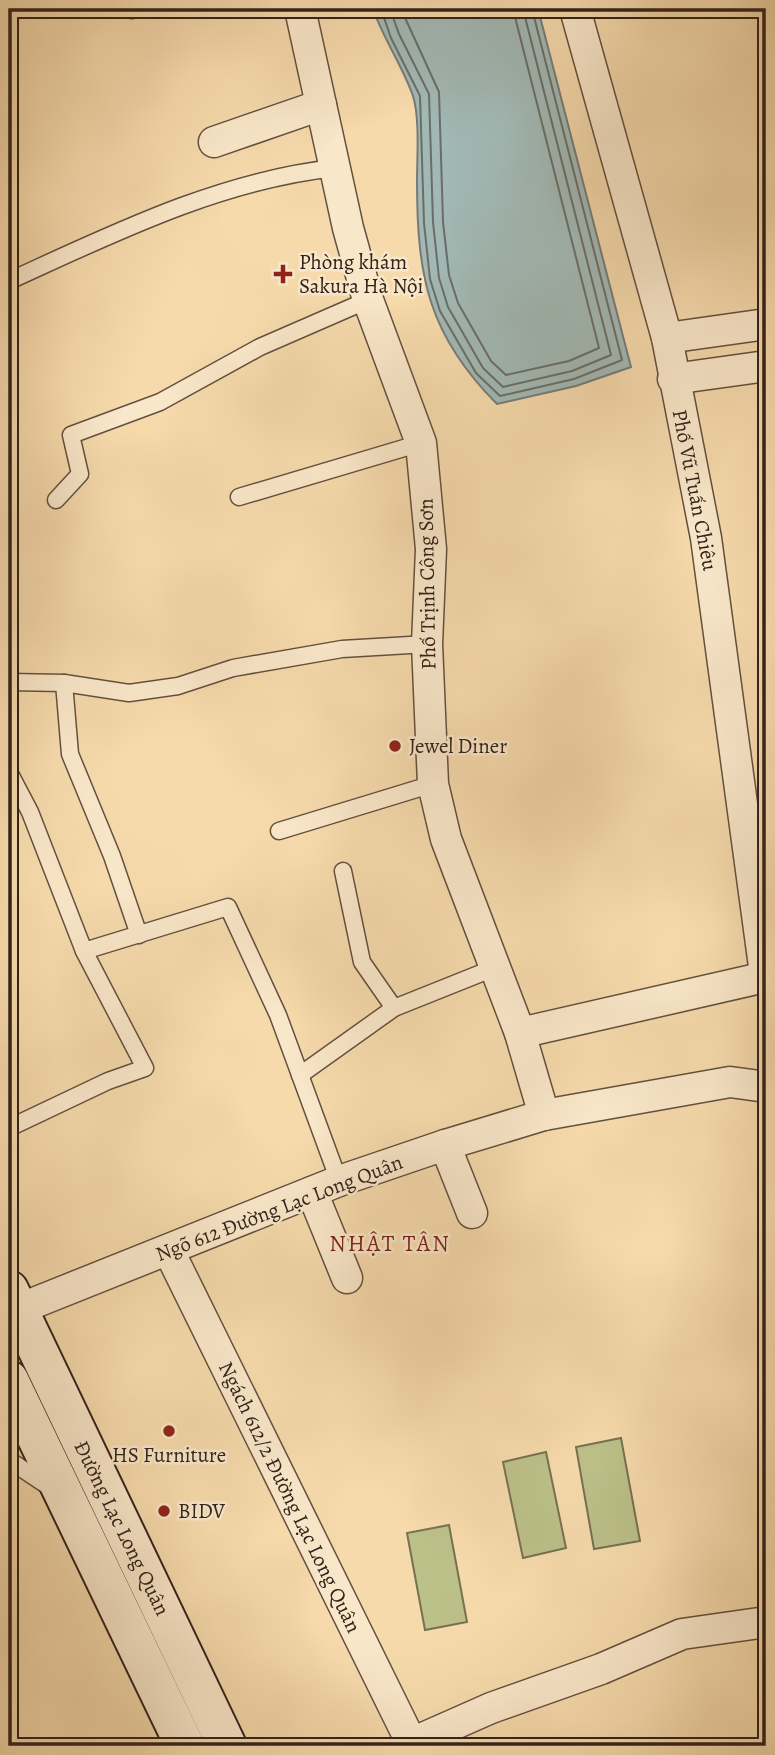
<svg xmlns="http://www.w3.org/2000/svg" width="775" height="1755" viewBox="0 0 775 1755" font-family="Alegreya,serif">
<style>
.green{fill:#bcc089;stroke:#777152;stroke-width:2}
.water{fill:#a1b8b4;stroke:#757c77;stroke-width:2}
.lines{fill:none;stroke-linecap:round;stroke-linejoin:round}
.shore{stroke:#6a6d68;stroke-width:2}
.lane-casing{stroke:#63503f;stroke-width:19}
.street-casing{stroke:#63503f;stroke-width:33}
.secondary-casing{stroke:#32221b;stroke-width:42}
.lane{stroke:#f9e7c9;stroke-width:16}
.street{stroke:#f9e7c9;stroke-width:30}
.secondary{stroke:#f9e7c9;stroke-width:38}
.poi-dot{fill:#8f2418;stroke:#f9e7c9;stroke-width:2.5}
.labels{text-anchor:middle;stroke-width:5;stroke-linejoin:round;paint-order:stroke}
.poi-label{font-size:21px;fill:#32221b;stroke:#f9e7c9;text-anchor:start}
.street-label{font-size:21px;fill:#32221b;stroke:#f9e7c9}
.neighbourhood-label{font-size:23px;letter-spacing:2px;fill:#7a1f14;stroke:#f9e7c9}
</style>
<rect width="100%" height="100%" fill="#f6daac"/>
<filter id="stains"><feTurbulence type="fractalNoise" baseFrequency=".00286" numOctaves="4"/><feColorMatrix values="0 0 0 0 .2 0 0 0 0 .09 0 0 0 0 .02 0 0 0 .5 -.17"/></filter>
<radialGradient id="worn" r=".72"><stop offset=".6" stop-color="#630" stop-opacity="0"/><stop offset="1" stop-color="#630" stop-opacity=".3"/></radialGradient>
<!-- green -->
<g class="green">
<path d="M 621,1438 L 640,1541 L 594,1549 L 576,1447 Z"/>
<path d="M 546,1452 L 566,1548 L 523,1558 L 503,1462 Z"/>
<path d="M 449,1525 L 467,1622 L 425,1630 L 407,1533 Z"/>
</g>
<!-- water -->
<path class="water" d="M 373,9 L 538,9 L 631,367 L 576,386 L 497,404 C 428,335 417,276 417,181 C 417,158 420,118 413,96 C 403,67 384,40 373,9 Z"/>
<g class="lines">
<!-- shore -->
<g class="shore">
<path d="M 381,9 L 391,38 L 420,96 L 424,223 L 430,279 L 440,311 L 476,373 L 500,396 L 574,379 L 622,360 L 532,9"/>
<path d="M 390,9 L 399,34 L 429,94 L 433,222 L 439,278 L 448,307 L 483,368 L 503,387 L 572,371 L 611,355 L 523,9"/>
<path d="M 401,9 L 439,92 L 443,222 L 449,275 L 458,303 L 491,361 L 506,375 L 569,361 L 599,348 L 513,9"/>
</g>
<defs>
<g id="lane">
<path d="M 132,10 L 137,9"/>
<path d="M 9,281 C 112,234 221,180 335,168"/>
<path d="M 239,497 L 421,443"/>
<path d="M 56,500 L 80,474 L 71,435 L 160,402 L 260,347 L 368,300"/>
<path d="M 9,682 L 64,683 L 129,693 L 178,686 L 233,668 L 342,649 L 427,644"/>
<path d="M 64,683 L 70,754 L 112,856 L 139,935"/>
<path d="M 9,772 L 30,812 L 84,951"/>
<path d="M 279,831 L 433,784"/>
<path d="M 343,871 L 362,962 L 394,1008"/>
<path d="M 300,1075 L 394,1008 L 494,968"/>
<path d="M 9,1128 L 108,1081 L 145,1068 L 84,951 L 228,907 L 278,1015 L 339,1181"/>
<path d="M 9,1460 L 51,1488"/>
</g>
<g id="street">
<path d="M 300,9 L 348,228 L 368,300 L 421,443 L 431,549 L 427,644 L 433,784 L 446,839 L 520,1033 L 544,1115"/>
<path d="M 575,9 L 667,338 L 706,538 L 766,981"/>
<path d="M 214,142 L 321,105"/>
<path d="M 667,338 L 766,324"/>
<path d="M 673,379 L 766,366"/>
<path d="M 520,1033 L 765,977"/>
<path d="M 445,1145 L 472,1213"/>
<path d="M 312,1192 L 347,1278"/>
<path d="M 169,1251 L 413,1746"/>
<path d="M 9,1313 L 339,1181 L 445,1145 L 544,1115 L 730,1082 L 766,1087"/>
<path d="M 405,1746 L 491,1708 L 601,1669 L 682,1634 L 766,1622"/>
</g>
<g id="secondary">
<path d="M 9,1290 L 227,1746"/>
<path d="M 9,1380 L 185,1746"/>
</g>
</defs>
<!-- lane casing -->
<use href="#lane" class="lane-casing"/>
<!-- street casing -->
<use href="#street" class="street-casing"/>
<!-- secondary casing -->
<use href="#secondary" class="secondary-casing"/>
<!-- lane -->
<use href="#lane" class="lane"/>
<!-- street -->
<use href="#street" class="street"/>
<!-- secondary -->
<use href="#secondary" class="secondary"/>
</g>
<!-- markers -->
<g class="poi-dot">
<path d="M279.5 263.5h7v7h7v7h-7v7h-7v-7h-7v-7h7z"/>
<circle cx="395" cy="746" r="7"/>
<circle cx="169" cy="1431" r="7"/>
<circle cx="164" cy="1511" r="7"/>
</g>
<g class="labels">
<!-- poi labels -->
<g class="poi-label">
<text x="299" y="269">Phòng khám<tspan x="299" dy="24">Sakura Hà Nội</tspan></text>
<text x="409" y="753">Jewel Diner</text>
<text x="169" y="1462" text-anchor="middle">HS Furniture</text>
<text x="178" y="1518">BIDV</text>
</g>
<!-- street labels -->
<g class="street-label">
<text transform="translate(695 490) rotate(79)" y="7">Phố Vũ Tuấn Chiêu</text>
<text transform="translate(427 584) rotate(-91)" y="7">Phố Trịnh Công Sơn</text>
<text transform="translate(279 1208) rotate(-21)" y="7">Ngõ 612 Đường Lạc Long Quân</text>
<text transform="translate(290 1497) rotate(64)" y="7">Ngách 612/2 Đường Lạc Long Quân</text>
<text transform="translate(122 1528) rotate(64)" y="7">Đường Lạc Long Quân</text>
</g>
<!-- neighbourhood labels -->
<g class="neighbourhood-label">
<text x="390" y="1251">NHẬT TÂN</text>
</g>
</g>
<!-- margin -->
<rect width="775" height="1755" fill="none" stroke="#f6daac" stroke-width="35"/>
<rect x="10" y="10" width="754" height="1734" fill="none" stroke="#32221b" stroke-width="3.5"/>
<rect x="18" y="18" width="740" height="1720" fill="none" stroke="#32221b" stroke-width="2"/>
<rect width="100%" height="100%" filter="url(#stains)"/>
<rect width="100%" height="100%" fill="url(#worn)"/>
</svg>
